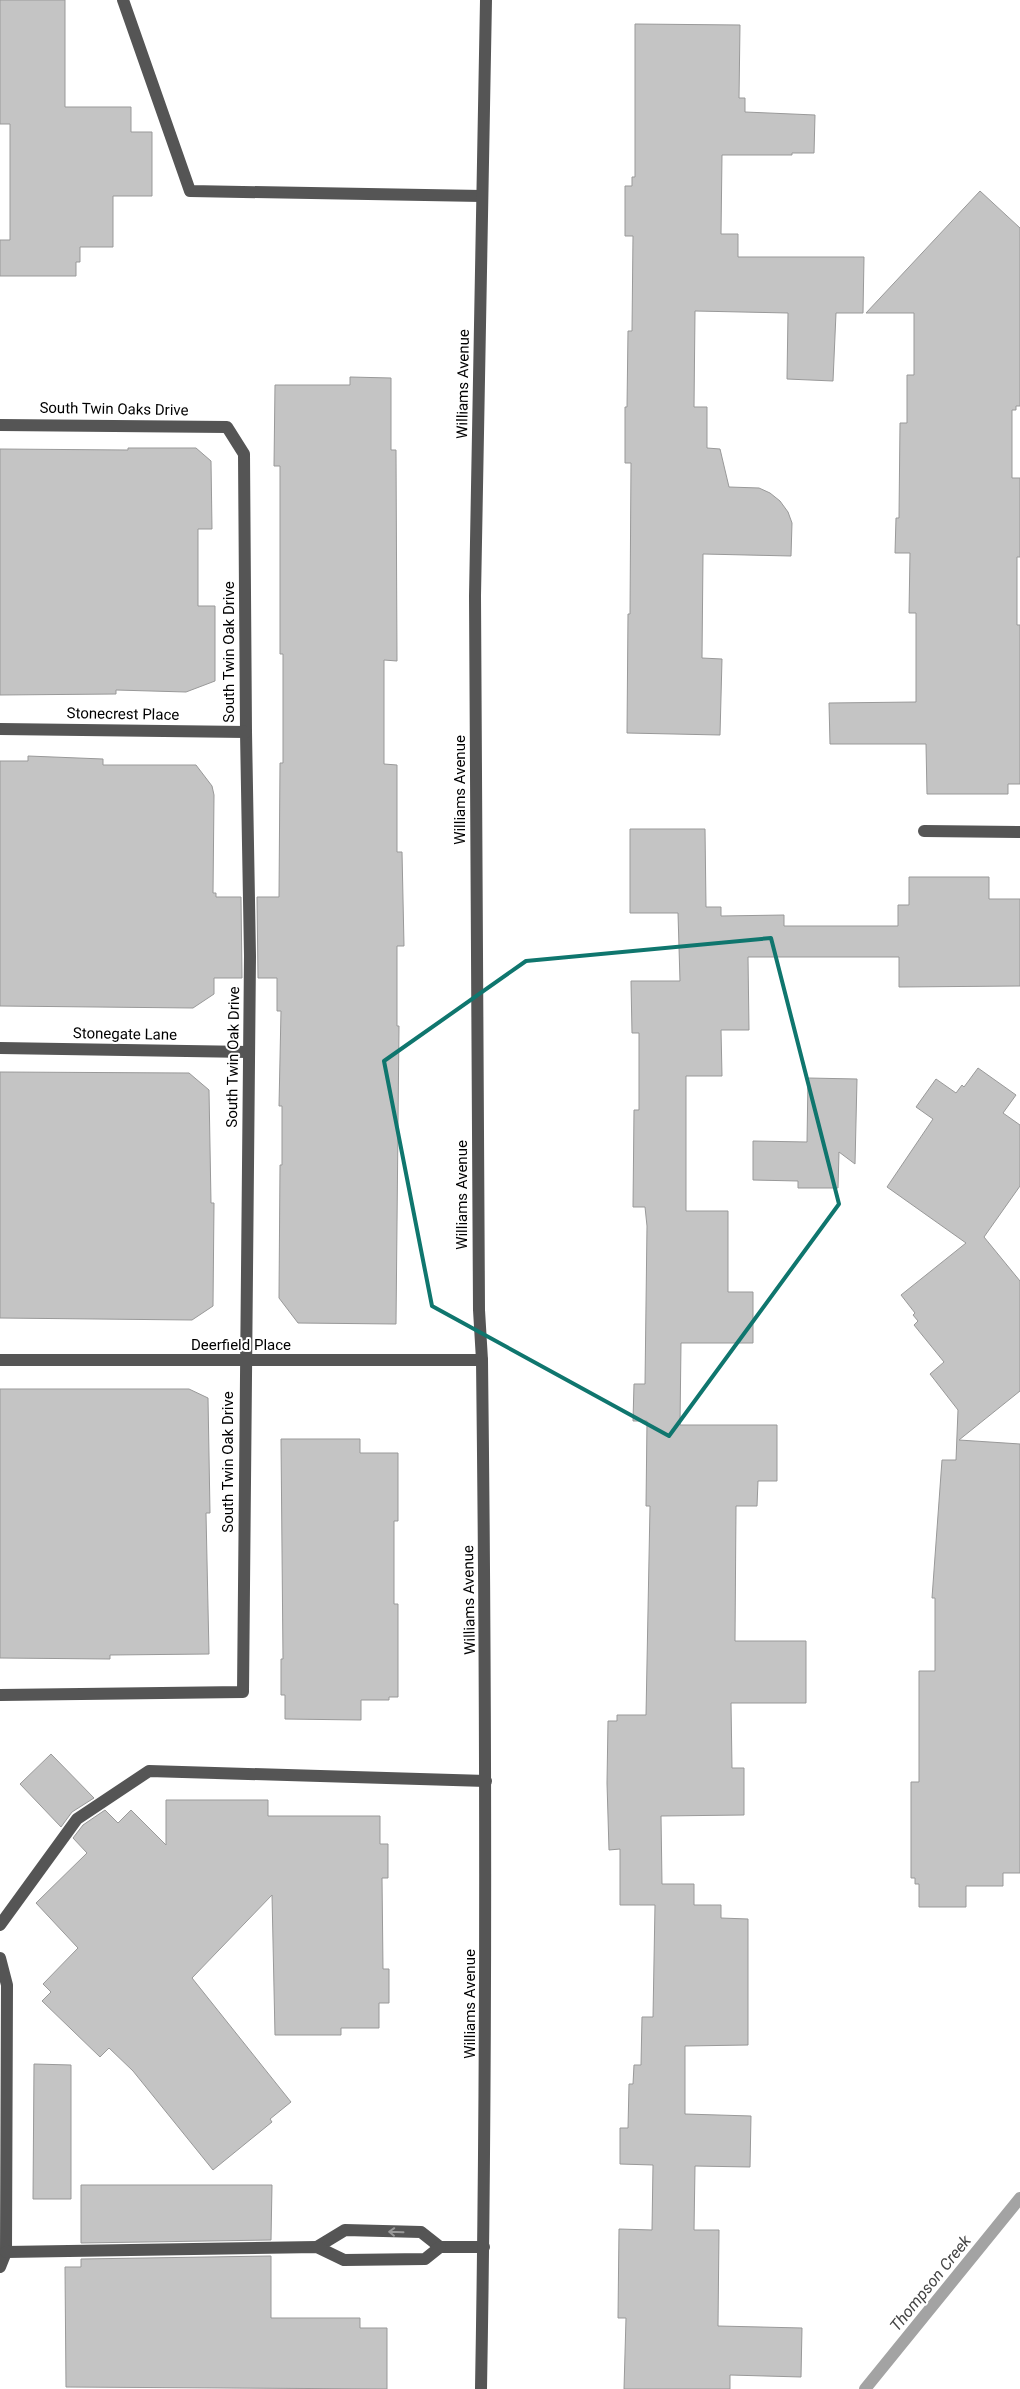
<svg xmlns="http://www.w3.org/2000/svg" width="1020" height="2389" viewBox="0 0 1020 2389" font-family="Roboto,sans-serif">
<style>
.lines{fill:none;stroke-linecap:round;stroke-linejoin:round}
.stream{stroke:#a3a3a3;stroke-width:12}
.building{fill:#c4c4c4;stroke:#999}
.minor{stroke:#555;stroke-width:12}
.oneway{stroke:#999}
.marked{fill:none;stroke:#0f766e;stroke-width:4;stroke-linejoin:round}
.labels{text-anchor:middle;stroke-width:4;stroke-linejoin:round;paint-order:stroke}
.street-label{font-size:15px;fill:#000;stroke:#fff}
.water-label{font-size:16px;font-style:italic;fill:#444;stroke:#fff}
</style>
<rect width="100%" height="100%" fill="#fff"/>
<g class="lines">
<!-- stream -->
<path class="stream" d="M 865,2389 L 1020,2198"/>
</g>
<!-- building -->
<g class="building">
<path d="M 0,0 L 65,0 L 65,107 L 131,107 L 131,132 L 152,132 L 152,196 L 113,196 L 113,247 L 80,247 L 80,262 L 76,262 L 76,276 L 0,276 L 0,240 L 10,240 L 10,124 L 0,124 Z"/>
<path d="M 635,24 L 740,25 L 739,98 L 745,98 L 745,112 L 815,115 L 814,153 L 792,153 L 792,155 L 722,155 L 721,234 L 738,234 L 738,257 L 864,257 L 863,313 L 836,313 L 833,381 L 787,379 L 788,313 L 695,311 L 694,407 L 707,407 L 707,448 L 720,449 L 729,487 L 759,488 L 770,493 L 780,501 L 788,512 L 792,523 L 791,556 L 703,554 L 702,658 L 722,659 L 720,735 L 627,733 L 628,614 L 630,614 L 631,463 L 625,463 L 625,407 L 627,407 L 628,331 L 632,331 L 633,236 L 625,236 L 625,186 L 632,186 L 632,177 L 635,177 Z"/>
<path d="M 980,191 L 1020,228 L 1020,406 L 1016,406 L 1016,410 L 1012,410 L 1012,478 L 1020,478 L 1020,557 L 1017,557 L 1017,625 L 1020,625 L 1020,784 L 1008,784 L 1008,794 L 927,794 L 926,744 L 830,744 L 829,703 L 916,702 L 916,613 L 909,613 L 910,553 L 895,553 L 896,518 L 899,518 L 900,423 L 907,423 L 907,375 L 914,375 L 914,313 L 866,313 Z"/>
<path d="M 350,377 L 391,378 L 391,450 L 396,450 L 397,661 L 384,660 L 384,764 L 397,765 L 397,852 L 402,852 L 404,946 L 397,946 L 397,1026 L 399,1026 L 396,1324 L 298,1323 L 279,1298 L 280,1165 L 282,1165 L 282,1106 L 279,1106 L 281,1011 L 277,1011 L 277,978 L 258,978 L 257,897 L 279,897 L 280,763 L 283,763 L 283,654 L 280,654 L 280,466 L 274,466 L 275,385 L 350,385 Z"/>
<path d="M 128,448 L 196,448 L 211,461 L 212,529 L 198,529 L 198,606 L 215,606 L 215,681 L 186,692 L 116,690 L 116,694 L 0,695 L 0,449 L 128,450 Z"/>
<path d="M 28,756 L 103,759 L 103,765 L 196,765 L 212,786 L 214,795 L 213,893 L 216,893 L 216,897 L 241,897 L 242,978 L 214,978 L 214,994 L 193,1008 L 0,1006 L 0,761 L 28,761 Z"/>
<path d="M 630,829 L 705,829 L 706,907 L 721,907 L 721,916 L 784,915 L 784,926 L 898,926 L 898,905 L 909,905 L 909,877 L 989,877 L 989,899 L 1020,899 L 1020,986 L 899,987 L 899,957 L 748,957 L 749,1030 L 721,1030 L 722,1076 L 686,1076 L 686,1211 L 728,1211 L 728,1292 L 753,1292 L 753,1343 L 681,1343 L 680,1425 L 777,1425 L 777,1481 L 758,1481 L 757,1506 L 736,1506 L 735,1641 L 806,1641 L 806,1703 L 731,1703 L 732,1768 L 744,1768 L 744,1815 L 661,1816 L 662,1884 L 694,1884 L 694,1905 L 721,1905 L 721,1918 L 748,1919 L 748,2045 L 685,2046 L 685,2114 L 751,2116 L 750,2167 L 695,2166 L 694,2230 L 719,2230 L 718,2326 L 802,2328 L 801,2377 L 730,2375 L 730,2389 L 624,2389 L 626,2318 L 618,2318 L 619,2229 L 652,2230 L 653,2165 L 620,2164 L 620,2128 L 628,2128 L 629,2084 L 633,2084 L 634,2065 L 641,2065 L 642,2017 L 653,2017 L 655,1905 L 620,1905 L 620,1849 L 609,1850 L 607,1783 L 608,1721 L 617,1721 L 617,1715 L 646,1715 L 650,1506 L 646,1506 L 647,1421 L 633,1421 L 634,1384 L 645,1384 L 647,1226 L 645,1207 L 633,1207 L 634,1110 L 639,1110 L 639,1033 L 632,1033 L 631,981 L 680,981 L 678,913 L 630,913 Z"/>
<path d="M 978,1068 L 1016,1095 L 1003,1113 L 1020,1125 L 1020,1186 L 984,1237 L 1020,1281 L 1020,1391 L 959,1440 L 1020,1444 L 1020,1873 L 1003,1873 L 1003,1886 L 966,1886 L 966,1907 L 919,1907 L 919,1884 L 915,1884 L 915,1878 L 911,1878 L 911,1782 L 919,1782 L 919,1671 L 935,1671 L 935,1598 L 932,1598 L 942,1460 L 956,1460 L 958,1410 L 930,1374 L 944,1362 L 914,1325 L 918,1321 L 913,1315 L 915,1313 L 901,1295 L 966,1243 L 887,1187 L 933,1119 L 916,1107 L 936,1079 L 956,1093 L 962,1085 L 964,1087 Z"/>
<path d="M 0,1072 L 189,1073 L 209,1090 L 211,1203 L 214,1203 L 213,1306 L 192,1320 L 0,1318 Z"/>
<path d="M 808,1078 L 857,1079 L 855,1164 L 839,1152 L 838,1188 L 798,1188 L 798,1181 L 753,1180 L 753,1141 L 807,1142 Z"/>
<path d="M 0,1389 L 189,1389 L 208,1398 L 210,1513 L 206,1513 L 209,1654 L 110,1655 L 110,1659 L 0,1658 Z"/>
<path d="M 281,1439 L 360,1439 L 360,1453 L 398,1453 L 398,1521 L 394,1521 L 394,1604 L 398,1604 L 398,1697 L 389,1697 L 389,1700 L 361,1700 L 361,1720 L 285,1719 L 285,1695 L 281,1695 L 281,1659 L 283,1659 Z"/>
<path d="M 51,1754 L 94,1798 L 72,1812 L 61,1827 L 20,1784 Z"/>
<path d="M 166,1800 L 268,1800 L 268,1816 L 380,1816 L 380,1844 L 388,1844 L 388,1878 L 382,1878 L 383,1969 L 389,1969 L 389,2003 L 379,2003 L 379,2028 L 341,2028 L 341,2035 L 275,2035 L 272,1895 L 192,1978 L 291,2102 L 270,2119 L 272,2122 L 213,2170 L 133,2071 L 109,2048 L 100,2057 L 42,2001 L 51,1992 L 43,1984 L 78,1948 L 36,1903 L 87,1853 L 73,1838 L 83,1825 L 105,1810 L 118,1823 L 131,1810 L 166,1845 Z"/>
<path d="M 34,2064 L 71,2065 L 71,2199 L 33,2199 Z"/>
<path d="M 81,2185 L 272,2185 L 271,2240 L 81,2243 Z"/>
<path d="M 271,2256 L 271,2318 L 360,2318 L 360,2328 L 387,2328 L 387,2389 L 66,2387 L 65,2267 L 81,2267 L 81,2259 Z"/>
</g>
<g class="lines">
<!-- minor -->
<g class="minor">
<path d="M 123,0 L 190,191 L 482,196"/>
<path d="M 0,425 L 227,427 L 244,454 L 246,732 L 250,956 L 243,1692 L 0,1695"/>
<path d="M 0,729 L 246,732"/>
<path d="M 924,831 L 1020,832"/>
<path d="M 0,1048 L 249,1052"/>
<path d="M 0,1360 L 482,1360"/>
<path d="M 0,1925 L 77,1819 L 149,1771 L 486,1781"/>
<path d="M 0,1958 L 7,1985 L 6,2252 L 0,2267"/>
<path d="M 317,2247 L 345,2230 L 421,2232 L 440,2247 L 484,2247"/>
<path d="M 6,2252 L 317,2247 L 344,2260 L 425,2259 L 440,2247"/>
<path d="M 481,2389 C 487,2046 486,1703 482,1360 L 479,1310 L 475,596 L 486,0"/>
</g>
</g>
<!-- one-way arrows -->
<defs><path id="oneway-shaft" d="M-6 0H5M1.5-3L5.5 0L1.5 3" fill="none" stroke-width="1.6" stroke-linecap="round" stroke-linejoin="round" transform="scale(1.25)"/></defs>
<use class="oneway" href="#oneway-shaft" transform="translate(396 2232) rotate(-178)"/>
<!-- marked area -->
<path class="marked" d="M 771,938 L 839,1204 L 669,1436 L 432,1306 L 384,1061 L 526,961 Z"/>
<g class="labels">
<!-- street labels -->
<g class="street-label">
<text transform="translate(463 384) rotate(-89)" y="5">Williams Avenue</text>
<text transform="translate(114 409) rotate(1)" y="5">South Twin Oaks Drive</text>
<text transform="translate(229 652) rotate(-90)" y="5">South Twin Oak Drive</text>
<text transform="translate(123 714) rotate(1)" y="5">Stonecrest Place</text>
<text transform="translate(460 790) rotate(-90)" y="5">Williams Avenue</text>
<text transform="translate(125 1034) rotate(1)" y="5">Stonegate Lane</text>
<text transform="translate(233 1057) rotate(-89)" y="5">South Twin Oak Drive</text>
<text transform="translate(462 1195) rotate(-90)" y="5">Williams Avenue</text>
<text x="241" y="1350">Deerfield Place</text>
<text transform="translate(228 1462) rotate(-90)" y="5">South Twin Oak Drive</text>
<text transform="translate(469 1600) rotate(-91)" y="5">Williams Avenue</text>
<text transform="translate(470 2004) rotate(-90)" y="5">Williams Avenue</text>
</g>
<!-- water labels -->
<g class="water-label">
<text transform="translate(930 2283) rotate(-51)" y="6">Thompson Creek</text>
</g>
</g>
</svg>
